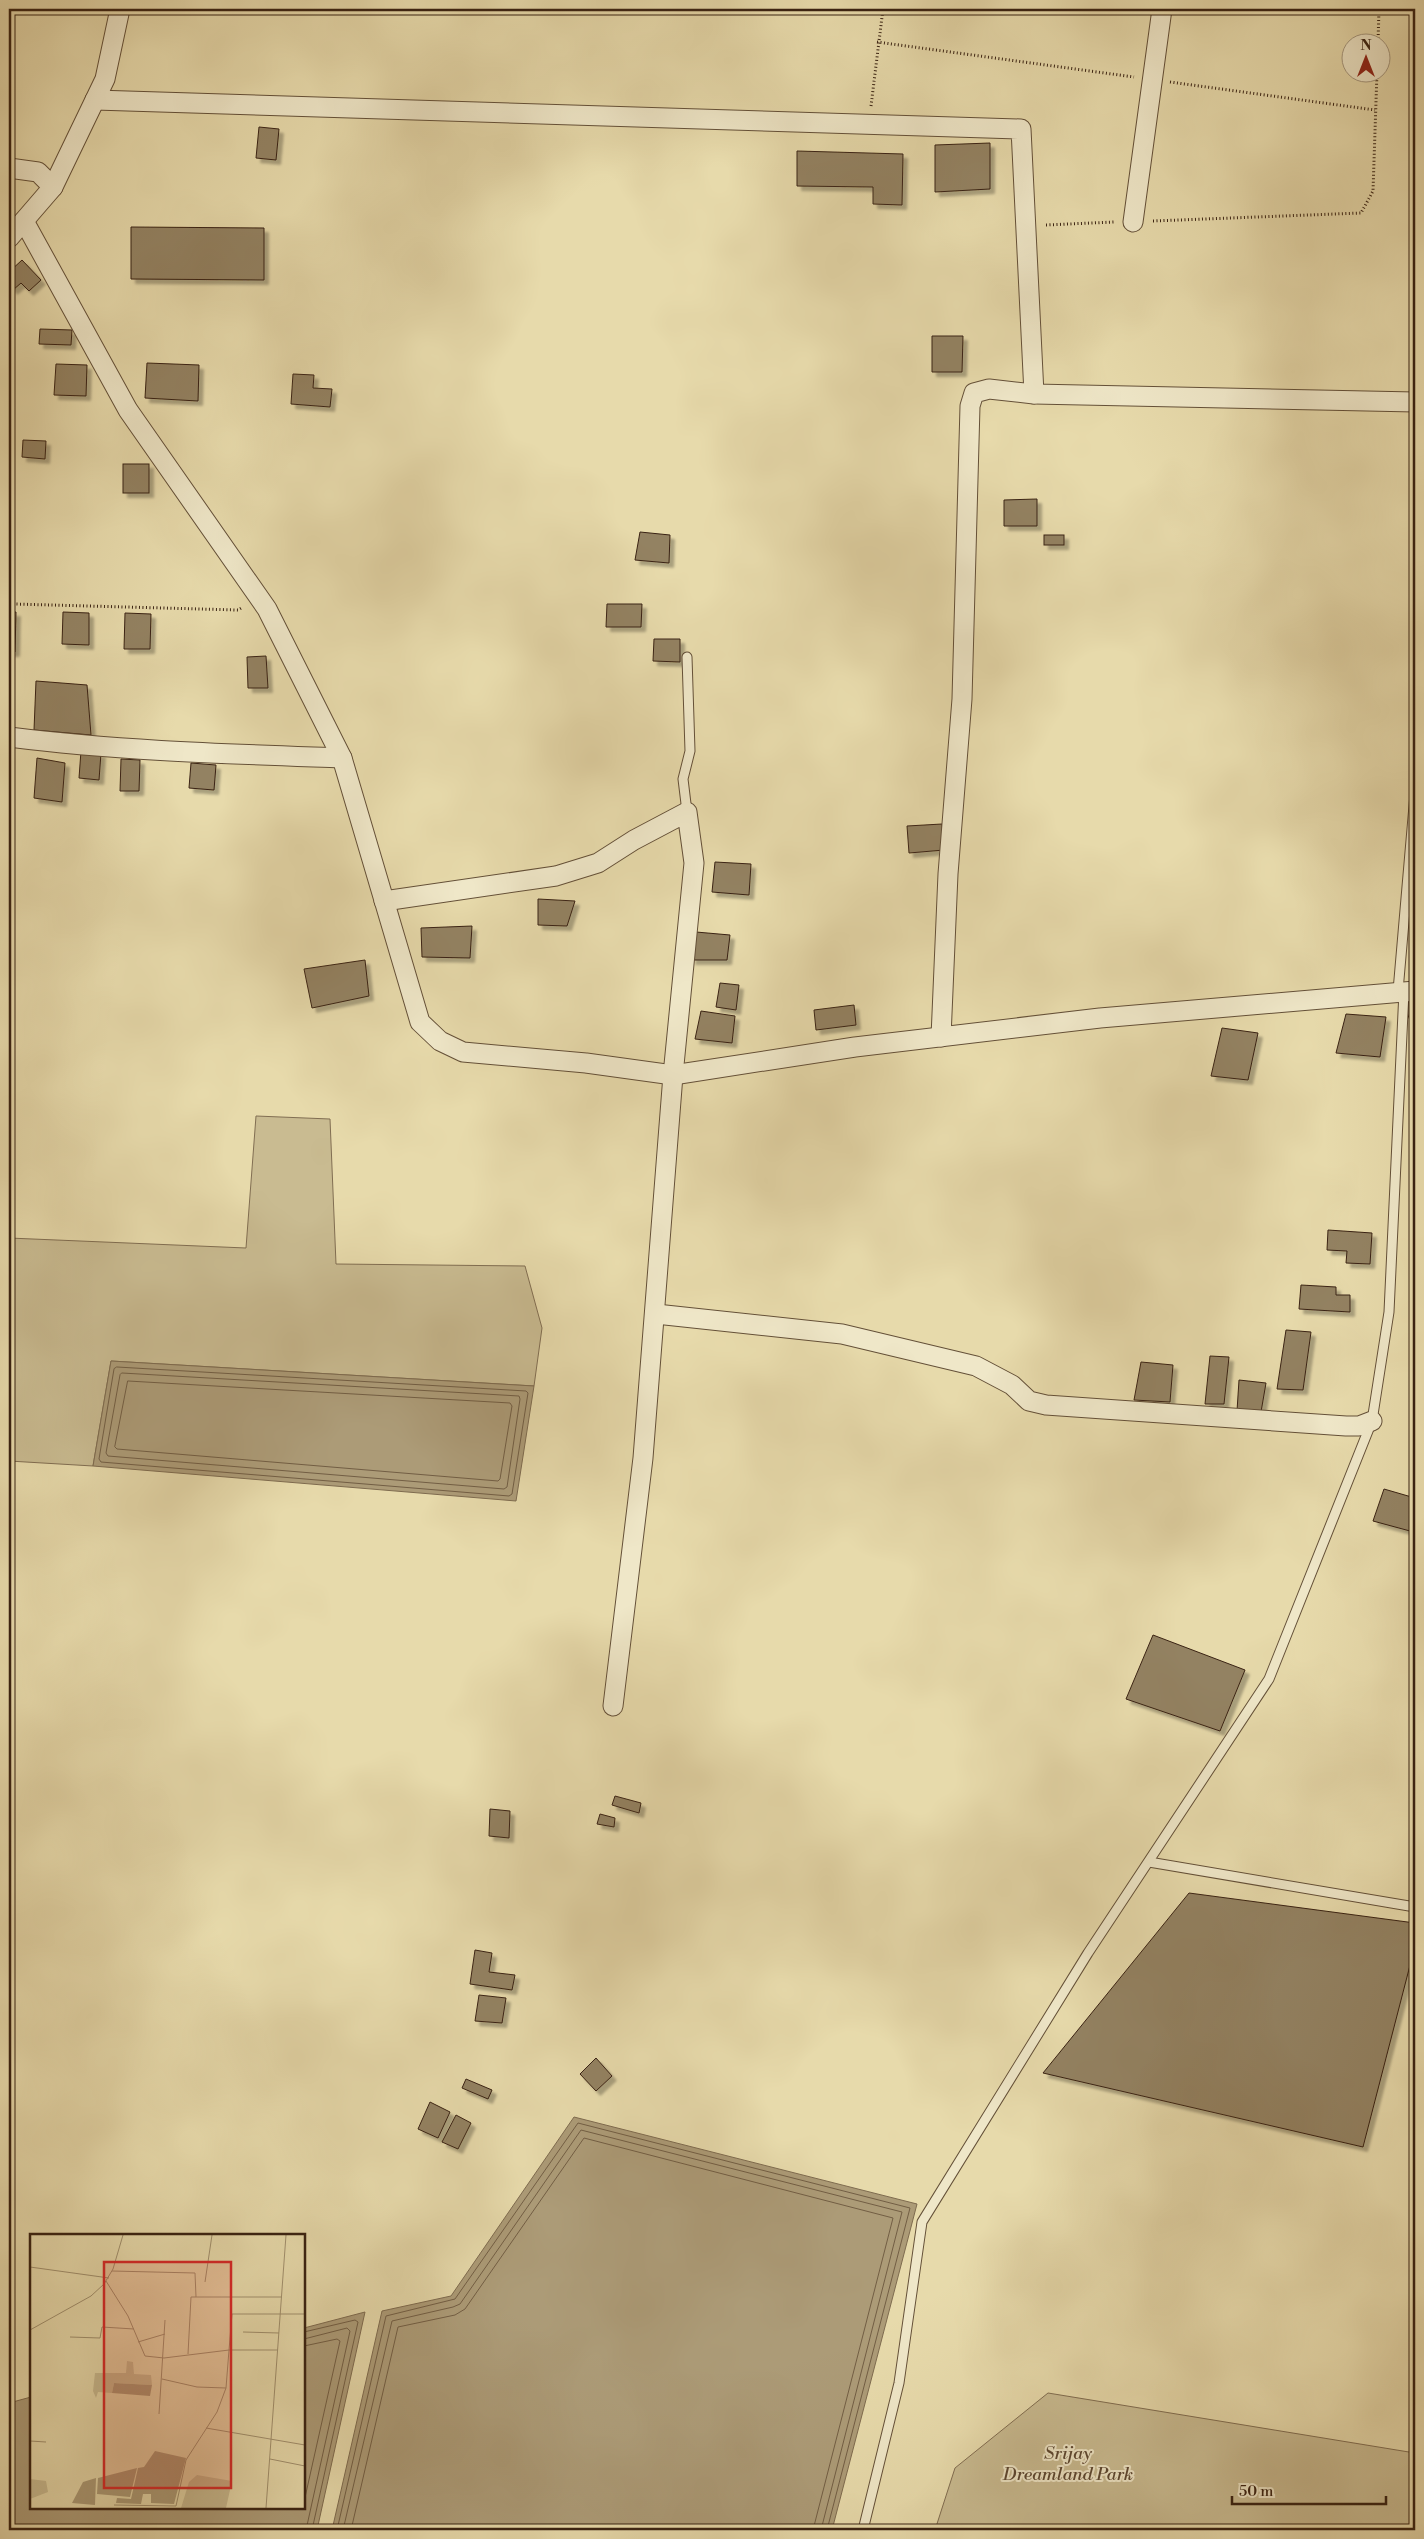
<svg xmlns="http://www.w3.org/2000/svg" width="1424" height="2539" viewBox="0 0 1424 2539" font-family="'Libre Bodoni',serif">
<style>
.green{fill:#c9bb91;stroke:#816e52}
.water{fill:#ac9b77;stroke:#7e6b4f}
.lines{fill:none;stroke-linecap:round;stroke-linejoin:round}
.shore{stroke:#725e44;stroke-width:1}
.building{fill:#938262;stroke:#392212;filter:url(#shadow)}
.lane-casing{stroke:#645038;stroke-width:11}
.street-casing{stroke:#645038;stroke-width:21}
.path{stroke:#392212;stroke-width:3;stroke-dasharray:1 2.5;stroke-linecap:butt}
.lane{stroke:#efe7c8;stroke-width:9}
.street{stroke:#efe7c8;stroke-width:19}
.labels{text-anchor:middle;stroke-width:4;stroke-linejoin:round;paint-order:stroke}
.park-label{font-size:18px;font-style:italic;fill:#5d4832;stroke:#efe7c8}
.inset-road{fill:none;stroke:#a1906e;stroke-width:1}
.view{fill:#d62828;fill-opacity:0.15;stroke:#d62828;stroke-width:2.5}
.inset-edge{fill:none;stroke:#392212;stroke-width:2.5}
</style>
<defs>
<filter id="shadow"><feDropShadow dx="4.5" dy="4.5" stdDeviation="1" flood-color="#0004"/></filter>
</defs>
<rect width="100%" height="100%" fill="#e7daab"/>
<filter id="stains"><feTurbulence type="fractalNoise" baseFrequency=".004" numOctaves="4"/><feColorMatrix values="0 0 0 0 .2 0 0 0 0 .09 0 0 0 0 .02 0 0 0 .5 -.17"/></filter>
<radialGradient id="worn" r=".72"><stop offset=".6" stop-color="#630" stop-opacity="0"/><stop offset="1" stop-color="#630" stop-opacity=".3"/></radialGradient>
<!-- green -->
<g class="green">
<path d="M 256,1116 L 330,1119 L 336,1264 L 525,1266 L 542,1328 L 534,1386 L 111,1361 L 93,1466 L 9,1461 L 9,1238 L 246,1248 Z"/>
<path d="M 1048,2393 L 1415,2453 L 1415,2530 L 935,2530 L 955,2468 Z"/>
</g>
<!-- water -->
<g class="water">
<path d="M 111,1361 L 534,1386 L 516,1501 L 93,1466 Z"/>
<path d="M 574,2117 L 917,2204 L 832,2530 L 332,2530 L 382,2311 L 451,2296 Z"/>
<path d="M 365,2312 L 317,2530 L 9,2530 L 9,2403 L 31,2397 L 31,2508 L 304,2508 L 304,2328 Z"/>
</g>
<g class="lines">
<!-- shore -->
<g class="shore">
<path d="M 117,1367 L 526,1391 L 528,1393 L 512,1494 L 509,1496 L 101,1462 L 99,1459 L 114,1369 Z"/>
<path d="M 122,1373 L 519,1396 L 520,1399 L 507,1487 L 504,1489 L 108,1456 L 106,1453 L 120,1375 Z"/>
<path d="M 128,1381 L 510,1403 L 512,1406 L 500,1479 L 498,1481 L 117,1449 L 115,1447 Z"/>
<path d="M 304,2332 L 355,2320 L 358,2322 L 312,2530"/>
<path d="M 304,2339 L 347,2328 L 350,2331 L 306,2530"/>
<path d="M 304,2346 L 337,2339 L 340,2341 L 304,2502"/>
<path d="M 337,2530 L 386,2316 L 455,2299 L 578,2123 L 910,2208 L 827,2530"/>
<path d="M 343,2530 L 392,2321 L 453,2307 L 460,2304 L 581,2130 L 902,2212 L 821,2530"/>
<path d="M 351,2530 L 398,2327 L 455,2315 L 465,2309 L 584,2138 L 893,2218 L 813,2530"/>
</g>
</g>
<!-- building -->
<g class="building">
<path d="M 259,127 L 279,129 L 276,160 L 256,158 Z"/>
<path d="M 990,143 L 990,189 L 935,192 L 935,145 Z"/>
<path d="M 797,151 L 903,154 L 902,205 L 873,204 L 873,187 L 797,186 Z"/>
<path d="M 131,227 L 264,228 L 264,280 L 131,279 Z"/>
<path d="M 22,260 L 41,280 L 29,291 L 21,283 L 13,290 L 9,285 L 9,272 Z"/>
<path d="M 40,329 L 72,330 L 71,345 L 39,344 Z"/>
<path d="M 932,336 L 963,336 L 962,372 L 932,372 Z"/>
<path d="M 147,363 L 199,365 L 198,401 L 145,398 Z"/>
<path d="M 56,364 L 87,365 L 86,396 L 54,395 Z"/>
<path d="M 293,374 L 314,375 L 313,388 L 332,389 L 330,407 L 291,404 Z"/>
<path d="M 23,440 L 46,441 L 45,459 L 22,457 Z"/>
<rect x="123" y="464" width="26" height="29"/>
<path d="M 1037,499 L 1037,526 L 1004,526 L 1004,500 Z"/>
<path d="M 640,532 L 670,535 L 669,563 L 635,560 Z"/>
<rect x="1044" y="535" width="20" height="10"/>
<path d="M 607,604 L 642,604 L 641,627 L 606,627 Z"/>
<path d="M 9,612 L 16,612 L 15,652 L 9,652 Z"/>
<path d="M 63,612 L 89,613 L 89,645 L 62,644 Z"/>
<path d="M 125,613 L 151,614 L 150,649 L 124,649 Z"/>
<path d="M 654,639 L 680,639 L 680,662 L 653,661 Z"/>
<path d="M 266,656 L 268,688 L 248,688 L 247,657 Z"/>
<path d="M 36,681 L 87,685 L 91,735 L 34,730 Z"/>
<path d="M 81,751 L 101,753 L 99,780 L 79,778 Z"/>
<path d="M 37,758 L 65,763 L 62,802 L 34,798 Z"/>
<path d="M 121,759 L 140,760 L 139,791 L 120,791 Z"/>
<path d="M 191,763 L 216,765 L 214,790 L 189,788 Z"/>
<path d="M 942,824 L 944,850 L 909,853 L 907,826 Z"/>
<path d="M 715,862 L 751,864 L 749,895 L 712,892 Z"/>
<path d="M 538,899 L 575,901 L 567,926 L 538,925 Z"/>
<path d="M 472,926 L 470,958 L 422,957 L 421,928 Z"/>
<path d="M 696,932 L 730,935 L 727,960 L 691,960 Z"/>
<path d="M 365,960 L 369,996 L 312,1008 L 304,969 Z"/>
<path d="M 720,983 L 739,985 L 736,1010 L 716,1007 Z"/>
<path d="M 1403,1002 L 1415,1002 L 1415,1024 L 1411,1023 Z"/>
<path d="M 854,1005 L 856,1025 L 816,1030 L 814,1010 Z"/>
<path d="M 701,1011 L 735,1016 L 732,1043 L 695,1039 Z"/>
<path d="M 1346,1014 L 1386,1017 L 1380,1057 L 1336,1053 Z"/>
<path d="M 1222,1028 L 1258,1033 L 1248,1080 L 1211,1076 Z"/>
<path d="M 1328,1230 L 1372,1233 L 1370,1264 L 1346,1263 L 1347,1251 L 1327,1250 Z"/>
<path d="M 1301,1285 L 1336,1287 L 1336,1295 L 1350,1295 L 1350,1312 L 1299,1309 Z"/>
<path d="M 1286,1330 L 1311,1332 L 1303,1390 L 1277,1389 Z"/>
<path d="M 1210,1356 L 1229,1357 L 1224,1404 L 1205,1404 Z"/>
<path d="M 1141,1362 L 1173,1365 L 1170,1402 L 1134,1400 Z"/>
<path d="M 1239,1380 L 1266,1383 L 1261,1412 L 1237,1411 Z"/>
<path d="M 1384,1489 L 1415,1498 L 1415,1510 L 1410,1531 L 1373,1521 Z"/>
<path d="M 1153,1635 L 1245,1670 L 1220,1731 L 1126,1699 Z"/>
<path d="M 615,1796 L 641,1803 L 639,1813 L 612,1805 Z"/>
<path d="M 490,1809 L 510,1811 L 509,1838 L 489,1836 Z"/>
<path d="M 600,1814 L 615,1818 L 614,1827 L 597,1824 Z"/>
<path d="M 1189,1893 L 1415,1923 L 1415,1946 L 1363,2147 L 1043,2073 Z"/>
<path d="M 475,1950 L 492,1953 L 489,1972 L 515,1975 L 512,1990 L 470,1984 Z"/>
<path d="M 479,1995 L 506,1998 L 502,2023 L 475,2021 Z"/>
<path d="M 596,2058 L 612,2076 L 596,2091 L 580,2074 Z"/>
<path d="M 466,2079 L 492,2090 L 488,2099 L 462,2088 Z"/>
<path d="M 430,2102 L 450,2112 L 438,2138 L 418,2129 Z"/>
<path d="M 456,2115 L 471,2123 L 458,2149 L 442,2142 Z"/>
</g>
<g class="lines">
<defs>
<g id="lane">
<path d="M 687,657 L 690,751 L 683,779 L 687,812"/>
<path d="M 1398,991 L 1415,794"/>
<path d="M 1149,1862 L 1415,1907"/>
<path d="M 863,2530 L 899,2383 L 922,2222 L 1088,1953 L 1269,1679 L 1372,1421 L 1389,1312 L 1404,991"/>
</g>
<g id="street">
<path d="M 95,100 L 1021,129 L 1034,394"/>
<path d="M 9,168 L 38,172 L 53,187"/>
<path d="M 24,221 L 128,410 L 267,609 L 342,758 L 420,1022 L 440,1041 L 463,1052 L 586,1063 L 673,1075 L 855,1047 L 1100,1018 L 1415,991"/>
<path d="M 1133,222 L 1162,9"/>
<path d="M 9,238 L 53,187 L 105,79 L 120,9"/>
<path d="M 9,737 C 119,751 231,754 342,758"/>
<path d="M 384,901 L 556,876 L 598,863 L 634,840 L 687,812 L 694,863 L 673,1075 L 643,1458 L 613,1706"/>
<path d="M 941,1037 L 948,874 L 962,699 L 970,406 L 974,393 L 989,389 L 1034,394 L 1415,402"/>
<path d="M 656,1314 L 842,1334 L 976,1366 L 1012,1385 L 1029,1401 L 1046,1405 L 1346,1426 L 1359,1426 L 1372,1421"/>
</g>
</defs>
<!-- lane casing -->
<use href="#lane" class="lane-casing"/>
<!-- street casing -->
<use href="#street" class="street-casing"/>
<!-- path -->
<g class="path">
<path d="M 877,42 L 1134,77"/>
<path d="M 1378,42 L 1379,9"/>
<path d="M 1170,82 L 1375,110"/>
<path d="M 871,106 L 883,9"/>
<path d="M 1153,221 L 1361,213 L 1373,191 L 1377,72"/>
<path d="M 1046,225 L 1114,222"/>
<path d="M 13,604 L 238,610 L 243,607"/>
</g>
<!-- lane -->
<use href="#lane" class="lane"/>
<!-- street -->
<use href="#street" class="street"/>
</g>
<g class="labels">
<!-- park labels -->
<g class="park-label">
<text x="1068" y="2459">Srijay<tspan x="1068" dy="21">Dreamland Park</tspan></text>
</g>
</g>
<!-- overview -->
<g transform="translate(30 2234)">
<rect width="275" height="275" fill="#e7daab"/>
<path d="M 97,127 L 103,128 L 104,140 L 121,141 L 122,151 L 84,149 L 82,159 L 68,158 L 66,164 L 63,157 L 65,139 L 96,139 ZM 167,241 L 202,247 L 196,274 L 151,274 L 159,248 ZM 0,245 L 16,247 L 18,258 L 0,265 Z" fill="#c9bb91"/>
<path d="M 84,149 L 122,151 L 120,162 L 82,159 ZM 125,217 L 156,224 L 144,270 L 121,269 L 121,260 L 113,260 L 111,270 L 86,269 L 87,264 L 101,265 L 108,234 L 114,233 ZM 107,234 L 100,263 L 67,260 L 68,244 ZM 66,244 L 65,271 L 42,269 L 53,248 Z" fill="#ac9b77"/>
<path class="inset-road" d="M 0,33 L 79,44M 82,37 L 165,39 L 166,63M 76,47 L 98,82 L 115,122 L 134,124 L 199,116 L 248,116M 175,48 L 182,1M 0,96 L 61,62 L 74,50 L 83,35 L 93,1M 213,98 L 249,99M 40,103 L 70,104 L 72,93 L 104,95M 108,108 L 135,100M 199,116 L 202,80 L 275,80M 158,120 L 161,63 L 252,63M 132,145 L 167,153 L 196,154M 129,180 L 135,86M 176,194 L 275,211M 0,207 L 16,208M 240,225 L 275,232M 84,271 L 146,272 L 156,226 L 187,178 L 196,154 L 199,116M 236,274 L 256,1"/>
<path class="view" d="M 74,28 L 201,28 L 201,254 L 74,254 Z"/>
<rect width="275" height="275" class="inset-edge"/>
</g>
<!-- margin -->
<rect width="1424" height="2539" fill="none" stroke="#e7daab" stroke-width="30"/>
<rect x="10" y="10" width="1404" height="2519" fill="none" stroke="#392212" stroke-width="2.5"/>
<rect x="15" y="15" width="1394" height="2509" fill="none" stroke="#392212"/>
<!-- north arrow -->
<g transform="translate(1366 58)"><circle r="24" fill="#efe7c8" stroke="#a6987f"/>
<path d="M0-4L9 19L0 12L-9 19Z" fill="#8f2418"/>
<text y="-8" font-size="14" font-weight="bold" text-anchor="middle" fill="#392212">N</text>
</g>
<!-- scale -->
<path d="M1232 2496v8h154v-8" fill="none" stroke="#392212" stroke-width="2.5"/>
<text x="1239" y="2496" font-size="15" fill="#392212" stroke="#efe7c8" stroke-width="4" paint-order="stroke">50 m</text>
<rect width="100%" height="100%" filter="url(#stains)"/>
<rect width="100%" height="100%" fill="url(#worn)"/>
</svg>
